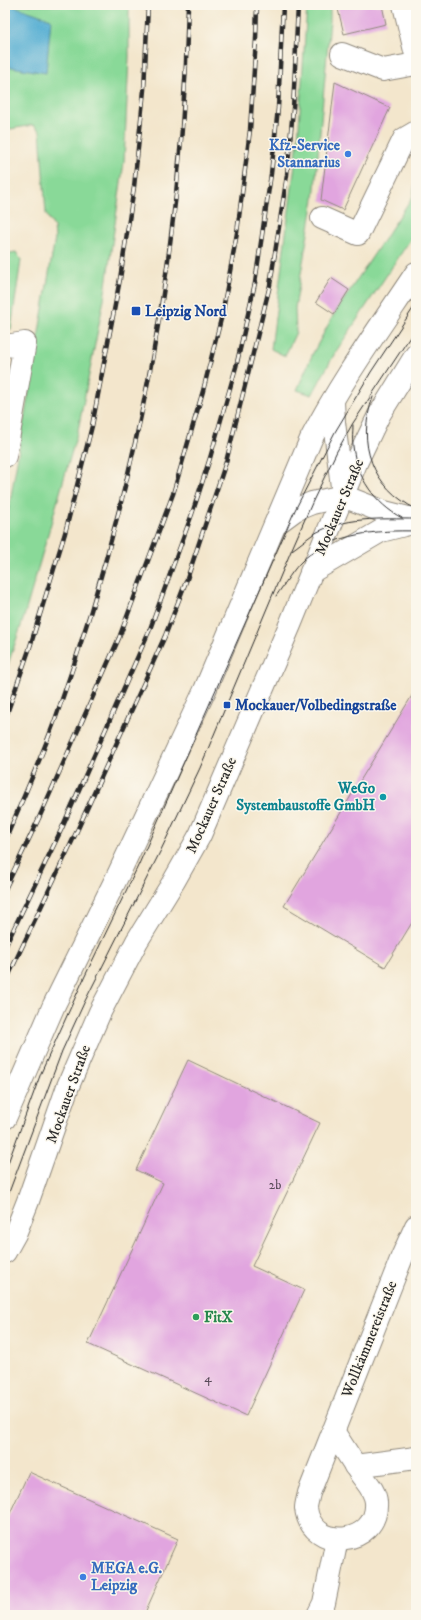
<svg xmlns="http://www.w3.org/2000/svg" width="421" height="1620" viewBox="0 0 421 1620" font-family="'IM FELL DW Pica',serif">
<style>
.green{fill:#89d998;stroke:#5a8262}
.water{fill:#56afd3;stroke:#406d7f}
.building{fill:#e1a5df}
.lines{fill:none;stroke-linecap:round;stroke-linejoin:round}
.minor-casing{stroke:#8f887c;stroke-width:24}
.major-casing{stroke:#8f887c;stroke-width:24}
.minor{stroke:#fff;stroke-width:22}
.major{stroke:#fff;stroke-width:22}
.tram{stroke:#2b2b2b;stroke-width:1}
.rail-casing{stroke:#2b2b2b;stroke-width:4.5}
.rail{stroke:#fbf7ec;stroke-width:3;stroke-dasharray:9;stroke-linecap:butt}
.shop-dot{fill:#3f7fe0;stroke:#fbf7ec;stroke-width:1.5}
.transit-dot{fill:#1a4fb4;stroke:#fbf7ec;stroke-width:1.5}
.culture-dot{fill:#0f9aa8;stroke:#fbf7ec;stroke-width:1.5}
.leisure-dot{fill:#2e9e5b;stroke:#fbf7ec;stroke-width:1.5}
.labels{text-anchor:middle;stroke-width:3;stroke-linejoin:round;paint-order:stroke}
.number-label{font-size:13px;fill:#584a58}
.shop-label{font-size:15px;font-weight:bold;fill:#366cbe;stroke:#fbf7ec;text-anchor:end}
.transit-label{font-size:15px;font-weight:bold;fill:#164399;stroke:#fbf7ec;text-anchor:start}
.street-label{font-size:15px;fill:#2b2b2b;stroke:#fbf7ec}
.culture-label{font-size:15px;font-weight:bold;fill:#0d838f;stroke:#fbf7ec;text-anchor:end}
.leisure-label{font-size:15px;font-weight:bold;fill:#27864d;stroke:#fbf7ec;text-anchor:start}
</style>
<rect width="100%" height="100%" fill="#fbf7ec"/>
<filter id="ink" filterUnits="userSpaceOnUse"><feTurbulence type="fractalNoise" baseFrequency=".025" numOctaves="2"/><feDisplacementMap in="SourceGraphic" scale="8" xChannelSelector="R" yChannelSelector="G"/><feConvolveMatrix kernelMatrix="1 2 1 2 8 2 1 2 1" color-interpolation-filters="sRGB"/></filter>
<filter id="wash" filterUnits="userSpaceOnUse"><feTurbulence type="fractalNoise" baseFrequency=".012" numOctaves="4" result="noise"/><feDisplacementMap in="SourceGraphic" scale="16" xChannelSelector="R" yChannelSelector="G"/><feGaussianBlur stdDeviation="0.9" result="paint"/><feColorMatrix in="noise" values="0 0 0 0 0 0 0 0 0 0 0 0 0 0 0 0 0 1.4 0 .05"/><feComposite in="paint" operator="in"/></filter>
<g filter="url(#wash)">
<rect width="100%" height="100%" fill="#f3e6cc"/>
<!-- green -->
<g class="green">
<path d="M 5,5 L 129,5 L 129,57 L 124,162 L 104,299 L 78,430 L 24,617 L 5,673 L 5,525 L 10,502 L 55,238 L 54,227 L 46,214 L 40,131 L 33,125 L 5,130 Z"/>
<path d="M 307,5 L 330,5 L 330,21 L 314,199 L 295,308 L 296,332 L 285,356 L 271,349 L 298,141 Z"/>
<path d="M 416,177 L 416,231 L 335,353 L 312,395 L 297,390 L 313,353 L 334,314 L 413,196 Z"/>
<path d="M 16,252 L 21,260 L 11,329 L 5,331 L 5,254 Z"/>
</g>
<!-- water -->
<path class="water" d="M 5,5 L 11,5 L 51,19 L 46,73 L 5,66 Z"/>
<g id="blocks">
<!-- building -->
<g class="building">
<path d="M 337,5 L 382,5 L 386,24 L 344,34 Z"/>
<path d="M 335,82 L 390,108 L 343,210 L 321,200 Z"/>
<path d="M 331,278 L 349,290 L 334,314 L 316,302 Z"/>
<path d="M 416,689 L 416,916 L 385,967 L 284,906 Z"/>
<path d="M 188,1060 L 320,1123 L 252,1266 L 304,1290 L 246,1416 L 88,1344 L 163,1183 L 136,1170 Z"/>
<path d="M 29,1472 L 178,1539 L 144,1615 L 5,1615 L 5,1524 Z"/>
</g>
</g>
</g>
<g filter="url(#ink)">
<use href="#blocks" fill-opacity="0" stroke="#8f887c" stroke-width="1"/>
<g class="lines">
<defs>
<g id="minor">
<path d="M 404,5 L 416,55"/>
<path d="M 342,54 L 383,70 L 416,64"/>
<path d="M 322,218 L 358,234 L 404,139 L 416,132"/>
<path d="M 5,346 L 25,343 L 5,456"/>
<path d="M 333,1431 C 342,1445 351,1459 360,1473 C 366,1482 375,1490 376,1502 C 379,1546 311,1553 306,1508 C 306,1504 308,1498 309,1493 L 402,1257 L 416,1226"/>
<path d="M 355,1466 L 416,1458"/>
<path d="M 318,1615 L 324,1603 L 337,1539"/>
</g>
<g id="major">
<path d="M 333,401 L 334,422 L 343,495"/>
<path d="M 276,524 L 295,510 L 312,503 L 343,496 L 384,512 L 416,520"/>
<path d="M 311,572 L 381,531 L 416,522"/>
<path d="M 5,1118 L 54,1005 L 119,873 L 205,690 L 311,439 C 341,381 380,327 416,273"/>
<path d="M 5,1252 L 15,1234 L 28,1201 L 68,1086 L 100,1012 L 137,941 L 174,881 L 200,835 L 290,625 L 356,463 L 379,415 L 416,355"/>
</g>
</defs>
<!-- minor casing -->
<use href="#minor" class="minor-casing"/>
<!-- major casing -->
<use href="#major" class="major-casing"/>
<!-- minor -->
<use href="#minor" class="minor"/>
<!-- major -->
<use href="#major" class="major"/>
<!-- tram -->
<g class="tram">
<path d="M 373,397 C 356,444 372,487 416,509"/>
<path d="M 353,425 C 353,432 352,439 353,446 C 356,476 375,504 402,518"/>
<path d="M 292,550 C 299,545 305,540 312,535 C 344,516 381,519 416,519"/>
<path d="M 276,596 C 285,584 293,569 304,559 C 334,533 378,530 416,531"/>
<path d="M 5,1171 L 41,1073 L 85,976 L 139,864 L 295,510 L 335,432 L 371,372 L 416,304"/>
<path d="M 5,1203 L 62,1051 L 84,1003 L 160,852 L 200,768 L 291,551 L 312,503 L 337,451 L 353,423 L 416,328"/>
</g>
<defs>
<g id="rail">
<path d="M 5,719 L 29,650 L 65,533 L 92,426 L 120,279 L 134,187 L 144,90 L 148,5"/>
<path d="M 5,841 C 22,800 41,759 56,717 C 138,486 183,250 188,5"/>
<path d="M 5,889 L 39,818 L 119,638 L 173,494 L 203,391 L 222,315 L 237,233 L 250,130 L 256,39 L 257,5"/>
<path d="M 5,947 L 62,828 L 150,629 L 192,514 L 210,458 L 236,367 L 255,283 L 271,174 L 278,108 L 283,5"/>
<path d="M 5,983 L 76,833 L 165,636 L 187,579 L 226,462 L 270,285 L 277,240 L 287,175 L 293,109 L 298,5"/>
</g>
</defs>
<!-- rail casing -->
<use href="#rail" class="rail-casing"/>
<!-- rail -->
<use href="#rail" class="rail"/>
</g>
</g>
<!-- markers -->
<g class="shop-dot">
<circle cx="348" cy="154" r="4"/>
<circle cx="83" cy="1577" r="4"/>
</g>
<g class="transit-dot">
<rect x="131" y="306" width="10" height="10" rx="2"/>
<rect x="223" y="701" width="8" height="8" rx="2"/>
</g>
<circle class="culture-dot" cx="383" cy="797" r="4"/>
<circle class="leisure-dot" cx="196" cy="1317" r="4"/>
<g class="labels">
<!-- number labels -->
<g class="number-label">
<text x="275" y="1189">2b</text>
<text x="208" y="1382">4</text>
</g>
<!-- shop labels -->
<g class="shop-label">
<text x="340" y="150">Kfz-Service<tspan x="340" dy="17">Stannarius</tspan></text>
<text x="91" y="1573" text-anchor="start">MEGA e.G.<tspan x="91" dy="17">Leipzig</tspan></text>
</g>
<!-- transit labels -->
<g class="transit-label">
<text x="145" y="316">Leipzig Nord</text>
<text x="235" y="710">Mockauer/Volbedingstraße</text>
</g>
<!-- street labels -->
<g class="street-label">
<text transform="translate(339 507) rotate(-67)" y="5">Mockauer Straße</text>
<text transform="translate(211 805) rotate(-66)" y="5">Mockauer Straße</text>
<text transform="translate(68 1094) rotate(-70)" y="5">Mockauer Straße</text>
<text transform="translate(369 1339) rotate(-68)" y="5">Wollkämmereistraße</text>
</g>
<!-- culture labels -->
<g class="culture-label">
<text x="375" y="793">WeGo<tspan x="375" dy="17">Systembaustoffe GmbH</tspan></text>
</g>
<!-- leisure labels -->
<g class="leisure-label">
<text x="204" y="1322">FitX</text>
</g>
</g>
<!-- margin -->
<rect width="421" height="1620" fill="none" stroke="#fbf7ec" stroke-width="20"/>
</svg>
